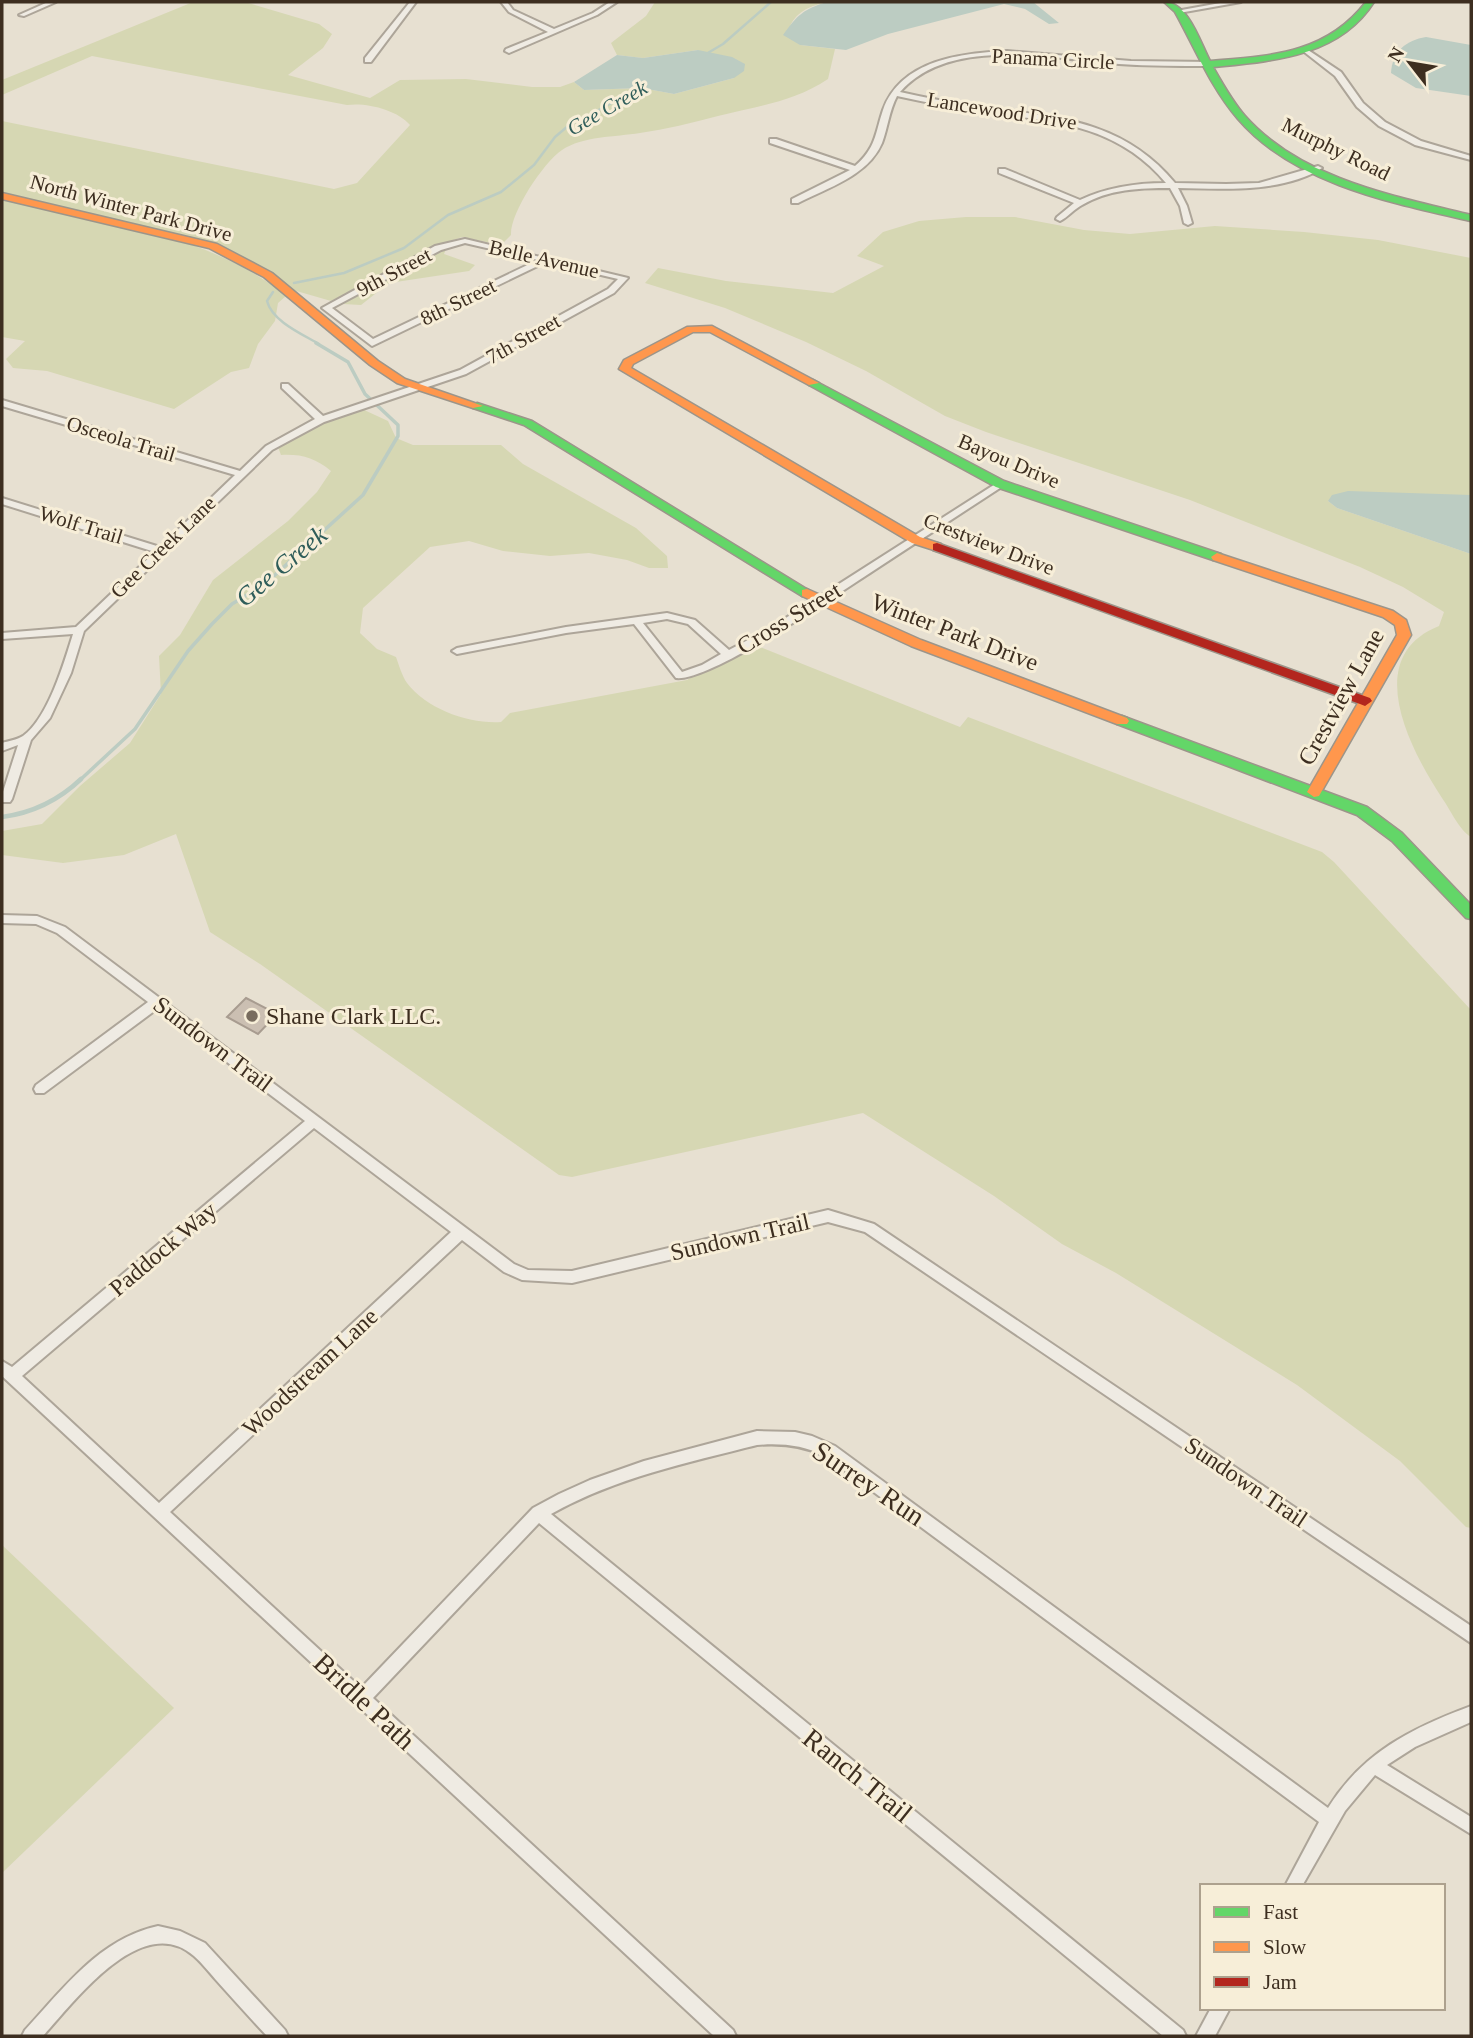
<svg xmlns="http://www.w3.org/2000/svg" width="1473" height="2038" viewBox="0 0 1473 2038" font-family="'Times New Roman',serif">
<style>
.green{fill:#d6d7b3}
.water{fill:#bcccc2}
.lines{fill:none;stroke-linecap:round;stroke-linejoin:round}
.stream-far2{stroke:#bcccc2;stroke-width:2.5}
.stream-far1{stroke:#bcccc2;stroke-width:3.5}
.stream{stroke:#bcccc2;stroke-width:4.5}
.building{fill:#cbbfb2;stroke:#a89c90;stroke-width:2}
.street-casing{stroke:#ada599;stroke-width:4}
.fast-casing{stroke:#9c958a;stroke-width:3}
.slow-casing{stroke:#9c958a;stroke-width:3}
.jam-casing{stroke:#9c958a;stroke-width:3}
.street{fill:#efebe3;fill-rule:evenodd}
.fast{fill:#63d668;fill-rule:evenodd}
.slow{fill:#ff974d;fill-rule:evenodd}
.jam{fill:#b3261e;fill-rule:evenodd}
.poi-dot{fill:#786c5e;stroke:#f7eed8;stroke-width:2.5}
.labels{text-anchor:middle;stroke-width:6;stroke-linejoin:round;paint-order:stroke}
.far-street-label{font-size:21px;fill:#3d2e20;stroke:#f7eed8}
.far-water-label{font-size:21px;font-style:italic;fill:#2f5d5a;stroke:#f7eed8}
.street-label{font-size:24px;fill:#3d2e20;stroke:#f7eed8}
.poi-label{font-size:24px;fill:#3d2e20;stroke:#f7eed8;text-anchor:start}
.water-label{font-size:26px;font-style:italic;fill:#2f5d5a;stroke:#f7eed8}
.near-street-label{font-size:28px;fill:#3d2e20;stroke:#f7eed8}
</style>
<rect width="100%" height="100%" fill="#e7e0d1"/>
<!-- green -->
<g class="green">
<path d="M 193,2 L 245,2 L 319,24 L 332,34 L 323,48 L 288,75 L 370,98 L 400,80 L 466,79 L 532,87 L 560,87 L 574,82 L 584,90 L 642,88 L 674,94 L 734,78 L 698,50 L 643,58 L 617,55 L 611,43 L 646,16 L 655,2 L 827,2 C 811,6 798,10 790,26 L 800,45 L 835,49 L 828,79 C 794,102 757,106 718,116 C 692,123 666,129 640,133 C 615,137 583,136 562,150 C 543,163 510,213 511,235 L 501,245 L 462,237 L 436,246 L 331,301 L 293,290 L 250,260 L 215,244 L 2,193 L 2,121 L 334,189 L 357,183 L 410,125 C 398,110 366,102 347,105 L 92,56 L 2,95 L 2,80 Z"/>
<path d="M 2,199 C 96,221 210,233 286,296 L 278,303 L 275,321 L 258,344 L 249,368 L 231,372 L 174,409 L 47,371 L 13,368 L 6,359 L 25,341 L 2,337 Z"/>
<path d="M 966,217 L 1015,217 L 1084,230 L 1130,234 L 1215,226 L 1304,232 L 1378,240 L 1471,258 L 1471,495 L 1328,501 L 1337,508 L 1471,554 L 1471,837 C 1459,830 1450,809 1442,798 C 1410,749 1361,657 1439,626 L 1444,612 L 1403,587 L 1360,567 L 1190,500 L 986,432 L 945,416 L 866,371 L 806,342 L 725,308 L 645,283 L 658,268 L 726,281 L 833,293 L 884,266 L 857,256 L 883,232 L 919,221 Z"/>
<path d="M 446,249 L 444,254 L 475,265 L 469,271 L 389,283 L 361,305 L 343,304 Z"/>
<path d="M 362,409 L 388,421 L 396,438 L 413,445 L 501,445 L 523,464 L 636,528 L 667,556 L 668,568 L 649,568 L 627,560 L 589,553 L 550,556 L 503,551 L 469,541 L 430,547 L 363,608 L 360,633 L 377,649 L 396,657 C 399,665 402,676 407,683 C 427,709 468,724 501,722 L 510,713 L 687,680 L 745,641 L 960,727 L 968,717 L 1322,852 L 1334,862 L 1471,1010 L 1471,1528 L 1466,1527 L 1400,1461 L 1297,1385 L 1116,1273 L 1062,1244 L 994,1196 L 863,1113 L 572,1177 L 559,1175 L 260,964 L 210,932 L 176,834 L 124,855 L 63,863 L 2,855 L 2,831 L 42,824 L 80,786 L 130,743 L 161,694 L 159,656 L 180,635 L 213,580 L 288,521 L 317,492 L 331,471 C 315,458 302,454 281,455 L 278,447 L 325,423 Z"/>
<path d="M 2,1545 L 174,1708 L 2,1873 Z"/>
</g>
<!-- water -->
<g class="water">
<path d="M 827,2 L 1033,2 L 1059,23 L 1049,24 L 1025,9 L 1004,4 L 888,34 L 846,50 L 800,45 L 783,35 C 797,15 804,9 827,2 Z"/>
<path d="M 1426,37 L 1471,45 L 1471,96 L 1416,88 L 1391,73 C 1392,52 1406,40 1426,37 Z"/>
<path d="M 698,50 L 732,57 L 745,64 L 744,71 L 734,78 L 674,94 L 642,88 L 584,90 L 574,82 L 617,55 L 643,58 Z"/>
<path d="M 1348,491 L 1471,495 L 1471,554 L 1337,508 L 1328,501 L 1332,495 Z"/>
</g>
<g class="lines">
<!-- stream-far2 -->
<g class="stream-far2">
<path d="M 706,54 L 723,44 L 771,2"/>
<path d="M 294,283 L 344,273 L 404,248 L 448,215 L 501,192 L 534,165 L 555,137 L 568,126 L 646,85"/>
<path d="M 273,292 L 267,301 C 272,321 302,334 319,344"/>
</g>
<!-- stream-far1 -->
<path class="stream-far1" d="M 79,781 L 135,729 L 188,651 L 212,624 L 232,604 L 265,584 L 363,495 L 398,436 L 398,425 L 365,394 L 348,362 L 316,343"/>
<!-- stream -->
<path class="stream" d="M 2,817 C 32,813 59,800 81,779"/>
</g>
<!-- building -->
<path class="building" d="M 246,998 L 277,1014 L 258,1034 L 227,1017 Z"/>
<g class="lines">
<defs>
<g id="street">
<path d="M 48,2 L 56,2 L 24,16 L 19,15 Z"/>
<path d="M 410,2 L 416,2 L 371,62 L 365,62 L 365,58 Z"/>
<path d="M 501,2 L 507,2 L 513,10 L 554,29 L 593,13 L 610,2 L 617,2 L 597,15 L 509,53 L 505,51 L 506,49 L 548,32 L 509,12 Z"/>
<path d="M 1226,2 L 1241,2 L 1179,13 L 1176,11 Z"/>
<path d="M 1305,48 L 1341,72 L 1363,103 L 1385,122 L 1421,141 L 1471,156 L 1471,160 L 1415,145 L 1379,126 L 1357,107 L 1335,76 L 1303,51 L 1301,50 Z"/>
<path d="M 1007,51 L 1131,61 L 1210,62 L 1214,64 L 1210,66 C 1180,66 1149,66 1119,64 C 1053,59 950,35 900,92 C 926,98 953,103 980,107 C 1055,117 1122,119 1175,183 L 1226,184 L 1259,183 L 1318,166 L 1322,168 C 1283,193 1222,189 1178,188 L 1187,206 L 1192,223 L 1188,225 L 1184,223 L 1180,206 L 1170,188 C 1140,188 1109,189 1082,205 C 1074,209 1068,217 1060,221 L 1056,219 L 1057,217 L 1074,203 L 999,173 L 999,169 L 1005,169 L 1080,200 C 1108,187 1136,183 1166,183 C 1117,124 1053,121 982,112 C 953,108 925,102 897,96 C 889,111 888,127 882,143 C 868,176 827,188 798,203 L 792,203 L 792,199 L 850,170 L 770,143 L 770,139 L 776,139 L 855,166 C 876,148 875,134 883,110 C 901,60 961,53 1007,51 Z"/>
<path d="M 465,239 L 628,278 L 614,293 L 466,374 L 324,422 L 272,450 L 84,631 L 71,673 L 50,718 L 31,740 L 12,799 L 10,802 L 2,802 L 2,795 L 18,745 L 2,751 L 2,743 C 8,741 17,740 23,736 C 48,718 64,663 73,634 L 2,639 L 2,633 L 76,627 L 155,552 L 2,504 L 2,498 L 160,547 L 235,475 L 2,406 L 2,400 L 240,471 L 266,446 L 315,419 L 282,388 L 282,384 L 288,384 L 323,416 L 460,370 L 608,289 L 618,279 L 546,262 L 372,346 L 322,308 L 435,246 ZM 465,243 L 538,260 L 373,339 L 332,308 L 441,250 Z"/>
<path d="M 1000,481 L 1005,484 L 1003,486 C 960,514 916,543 873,571 C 839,593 710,682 676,678 L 634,624 L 566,633 L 457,654 L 452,651 L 457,648 L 566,627 L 667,613 L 695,620 L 729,650 L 767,630 ZM 667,619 L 688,624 L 721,654 L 702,665 L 682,672 L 643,623 Z"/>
<path d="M 2,915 L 37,916 L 65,927 L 514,1264 L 528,1270 L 572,1271 L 828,1210 L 874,1224 L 1471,1626 L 1471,1643 L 865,1232 L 828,1222 L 572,1283 L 522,1280 L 504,1272 L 462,1240 L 170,1512 L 361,1688 L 533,1508 L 559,1494 L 590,1480 L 644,1461 L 757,1431 L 795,1432 L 812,1436 L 835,1446 L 1328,1808 C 1363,1752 1412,1728 1471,1706 L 1471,1722 L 1415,1747 L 1387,1765 L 1471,1817 L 1471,1834 L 1375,1775 L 1345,1811 L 1302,1886 L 1285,1886 L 1319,1822 L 825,1456 C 803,1445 781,1443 757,1445 C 686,1463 615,1478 551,1514 L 1183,2030 L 1186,2036 L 1163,2036 L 539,1523 L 373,1698 L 733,2030 L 736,2036 L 714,2036 L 2,1376 L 2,1361 L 12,1367 L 305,1121 L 157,1009 L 44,1093 L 36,1093 L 34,1089 L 36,1085 L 148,1002 L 57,933 L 36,924 L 2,923 ZM 314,1128 L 451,1232 L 159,1503 L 22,1376 Z"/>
<path d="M 158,1926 L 180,1931 L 205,1943 L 285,2030 L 288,2036 L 267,2036 C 250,2018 233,1999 216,1980 C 209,1972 202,1963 194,1956 C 142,1910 74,2002 43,2036 L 22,2036 L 25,2030 C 64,1988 99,1939 158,1926 Z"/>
<path d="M 1211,2008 L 1230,2008 L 1215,2036 L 1196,2036 Z"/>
</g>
<g id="fast">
<path d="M 1164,2 C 1188,2 1200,42 1210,61 C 1271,56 1326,54 1366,2 L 1374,2 C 1339,57 1273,61 1213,67 C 1222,83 1232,101 1245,116 C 1301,179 1393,196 1471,215 L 1471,221 C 1392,203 1294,184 1238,119 C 1211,88 1195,48 1175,12 Z"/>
<path d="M 813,380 L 1004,481 L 1221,554 L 1223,557 L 1221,560 L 1213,560 L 996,487 L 809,385 L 809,381 Z"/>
<path d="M 477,403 L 532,421 L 813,593 L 807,597 L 802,596 L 524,425 L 473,408 L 471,406 Z"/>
<path d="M 1122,716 L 1367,807 L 1402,833 L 1471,905 L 1471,919 L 1466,918 L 1392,841 L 1357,815 L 1117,724 L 1115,721 L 1117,718 Z"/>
</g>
<g id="slow">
<path d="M 2,193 L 217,244 L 272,273 L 378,361 L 405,379 L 483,406 L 473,408 L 397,383 L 370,365 L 264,277 L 209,248 L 2,199 Z"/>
<path d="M 712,326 L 819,383 L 809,385 L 710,332 L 693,332 L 633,364 L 631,368 L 920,537 L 941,544 L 941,550 L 937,551 L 912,543 L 619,369 L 624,360 L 687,327 Z"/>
<path d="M 1217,553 L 1393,611 L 1406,620 L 1411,635 L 1319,796 L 1314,797 L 1307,792 L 1397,635 L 1395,625 L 1383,617 L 1213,560 L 1211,557 Z"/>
<path d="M 807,589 L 921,640 L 1127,718 L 1129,721 L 1127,724 L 1117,724 L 911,646 L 802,596 L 802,590 Z"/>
</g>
<path id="jam" d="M 937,543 L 1370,698 L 1372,701 L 1365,706 L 1360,704 L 933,550 L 933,544 Z"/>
</defs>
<!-- street casing -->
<use href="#street" class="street-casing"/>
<!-- fast casing -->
<use href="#fast" class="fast-casing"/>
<!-- slow casing -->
<use href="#slow" class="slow-casing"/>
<!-- jam casing -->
<use href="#jam" class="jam-casing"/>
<!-- street -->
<use href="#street" class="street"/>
<!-- fast -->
<use href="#fast" class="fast"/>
<!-- slow -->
<use href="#slow" class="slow"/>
<!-- jam -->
<use href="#jam" class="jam"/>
</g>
<!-- markers -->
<circle class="poi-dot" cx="252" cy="1016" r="7"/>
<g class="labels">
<!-- far-street labels -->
<g class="far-street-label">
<text transform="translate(1053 59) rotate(3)" y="7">Panama Circle</text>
<text transform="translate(1002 111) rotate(9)" y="7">Lancewood Drive</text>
<text transform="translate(1336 149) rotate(26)" y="7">Murphy Road</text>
<text transform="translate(131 208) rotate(15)" y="7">North Winter Park Drive</text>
<text transform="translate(544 259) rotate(13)" y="7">Belle Avenue</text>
<text transform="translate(394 272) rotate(-28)" y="7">9th Street</text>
<text transform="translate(458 302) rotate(-26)" y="7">8th Street</text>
<text transform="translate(523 339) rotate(-29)" y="7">7th Street</text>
<text transform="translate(121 439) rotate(17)" y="7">Osceola Trail</text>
<text transform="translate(1009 461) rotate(23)" y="7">Bayou Drive</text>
<text transform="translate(81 525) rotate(17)" y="7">Wolf Trail</text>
<text transform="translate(989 544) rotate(21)" y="7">Crestview Drive</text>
<text transform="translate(163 547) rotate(-44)" y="7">Gee Creek Lane</text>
</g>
<!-- far-water labels -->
<g class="far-water-label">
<text transform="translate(607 108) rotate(-30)" y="7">Gee Creek</text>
</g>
<!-- street labels -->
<g class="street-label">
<text transform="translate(789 618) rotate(-31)" y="8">Cross Street</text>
<text transform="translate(955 632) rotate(21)" y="8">Winter Park Drive</text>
<text transform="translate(1341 697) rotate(-61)" y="8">Crestview Lane</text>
<text transform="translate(213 1044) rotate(37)" y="8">Sundown Trail</text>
<text transform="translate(740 1237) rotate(-13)" y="8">Sundown Trail</text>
<text transform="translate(163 1249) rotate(-40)" y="8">Paddock Way</text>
<text transform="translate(310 1372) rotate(-43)" y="8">Woodstream Lane</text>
<text transform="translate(1246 1482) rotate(34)" y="8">Sundown Trail</text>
</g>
<!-- poi labels -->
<g class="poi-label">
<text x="266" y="1024">Shane Clark LLC.</text>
</g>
<!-- water labels -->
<g class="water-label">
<text transform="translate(281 566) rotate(-40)" y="9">Gee Creek</text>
</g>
<!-- near-street labels -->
<g class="near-street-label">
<text transform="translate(869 1483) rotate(34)" y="10">Surrey Run</text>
<text transform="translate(365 1701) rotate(43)" y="10">Bridle Path</text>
<text transform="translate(858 1775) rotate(39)" y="10">Ranch Trail</text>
</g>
</g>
<!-- border -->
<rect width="1473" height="2038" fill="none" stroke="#3d2e20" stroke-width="7"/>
<!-- legend -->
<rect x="1200" y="1884" width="245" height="126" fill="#f7eed8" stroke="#ada18e" stroke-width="2"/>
<rect x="1214" y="1907" width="35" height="10" fill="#63d668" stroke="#ada18e" stroke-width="2"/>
<text x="1263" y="1919" font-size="21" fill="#3d2e20">Fast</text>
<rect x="1214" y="1942" width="35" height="10" fill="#ff974d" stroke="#ada18e" stroke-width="2"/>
<text x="1263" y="1954" font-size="21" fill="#3d2e20">Slow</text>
<rect x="1214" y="1977" width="35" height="10" fill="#b3261e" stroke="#ada18e" stroke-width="2"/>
<text x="1263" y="1989" font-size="21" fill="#3d2e20">Jam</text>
<!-- north arrow -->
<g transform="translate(1410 63) rotate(301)" stroke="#f7eed8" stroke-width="5" paint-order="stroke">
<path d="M0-5L12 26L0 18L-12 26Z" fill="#3d2e20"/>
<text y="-10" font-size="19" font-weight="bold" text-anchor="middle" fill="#3d2e20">N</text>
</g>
</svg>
